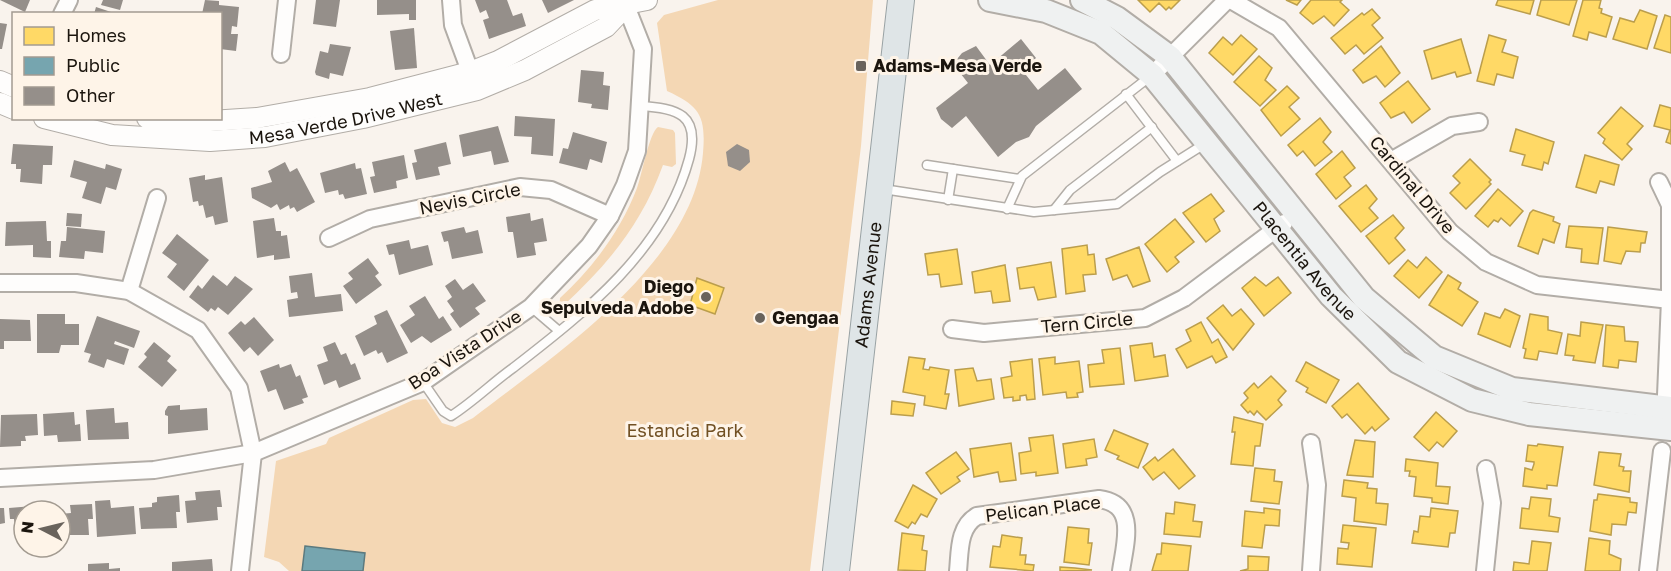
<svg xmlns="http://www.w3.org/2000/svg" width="1671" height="571" viewBox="0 0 1671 571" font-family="'Golos Text',sans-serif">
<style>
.green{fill:#f4d7b4}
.homes{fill:#ffd966;stroke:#bb9e4c;stroke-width:1.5}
.public{fill:#76a5af;stroke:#5b7a7f;stroke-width:1.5}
.building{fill:#958f8a}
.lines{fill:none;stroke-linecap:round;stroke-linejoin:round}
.service-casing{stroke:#b2ada7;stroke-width:11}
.minor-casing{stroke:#b2ada7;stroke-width:20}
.tertiary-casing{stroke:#b2ada7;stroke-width:22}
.secondary-casing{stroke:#b2ada7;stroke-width:26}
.primary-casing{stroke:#99a2a4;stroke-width:28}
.service{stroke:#fefdfc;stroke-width:8}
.minor{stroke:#fefdfc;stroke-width:16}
.tertiary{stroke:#fefdfc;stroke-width:20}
.secondary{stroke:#eff1f1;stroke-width:22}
.primary{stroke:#dfe5e7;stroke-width:26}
.poi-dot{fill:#69635c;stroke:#fef4e8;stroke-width:2}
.labels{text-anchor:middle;stroke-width:6;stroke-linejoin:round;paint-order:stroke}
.poi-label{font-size:18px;font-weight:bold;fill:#1b150e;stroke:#fef4e8;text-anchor:start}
.street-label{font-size:18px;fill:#1b150e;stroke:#fef4e8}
.park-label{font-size:18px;fill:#715023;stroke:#fef4e8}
</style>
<rect width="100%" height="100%" fill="#f9f3ed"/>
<!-- green -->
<g class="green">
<path d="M 718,0 L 873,0 L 861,146 L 810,571 L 289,571 L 279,562 L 264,557 L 276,461 L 326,444 L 329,438 L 413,400 L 426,399 L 442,423 L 455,427 L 473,418 C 553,356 694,264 703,153 C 706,116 700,106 667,91 L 657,23 L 664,15 Z"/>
<path d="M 658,127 L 673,130 L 675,133 L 676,164 L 672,167 L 663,165 C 641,225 609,263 563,306 L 562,310 L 568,319 L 566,320 L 559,313 L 560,298 C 593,268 621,230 637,188 C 642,175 649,133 658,127 Z"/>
</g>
<!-- homes -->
<g class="homes">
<path d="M 1138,0 L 1180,0 L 1171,9 L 1169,7 L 1166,10 L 1159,3 L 1150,12 Z"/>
<path d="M 1286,0 L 1301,0 L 1297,5 Z"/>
<path d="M 1311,0 L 1342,0 L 1340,2 L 1349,10 L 1334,26 L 1324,16 L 1313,24 L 1300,13 Z"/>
<path d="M 1498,0 L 1534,0 L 1530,14 L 1496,5 Z"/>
<path d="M 1541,0 L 1577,0 L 1569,25 L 1537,15 Z"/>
<path d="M 1583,0 L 1601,0 L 1599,8 L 1602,9 L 1601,13 L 1612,17 L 1606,37 L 1589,32 L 1587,40 L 1573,36 Z"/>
<path d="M 1372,9 L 1380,18 L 1372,25 L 1383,38 L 1364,54 L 1356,45 L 1345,54 L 1331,38 L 1362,13 L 1364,15 Z"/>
<path d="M 1640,10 L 1657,16 L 1647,49 L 1613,39 L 1620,18 L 1634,22 Z"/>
<path d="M 1665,15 L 1671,17 L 1671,53 L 1654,48 Z"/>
<path d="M 1241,35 L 1257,49 L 1233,75 L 1209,53 L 1223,37 L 1232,45 Z"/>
<path d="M 1489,35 L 1506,40 L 1502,52 L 1518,57 L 1513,78 L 1497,74 L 1494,85 L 1477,81 Z"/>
<path d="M 1461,39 L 1471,73 L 1457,77 L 1455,72 L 1432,79 L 1424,51 Z"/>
<path d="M 1381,46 L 1400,73 L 1385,87 L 1376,76 L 1363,83 L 1353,70 Z"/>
<path d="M 1259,56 L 1272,68 L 1265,80 L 1276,90 L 1260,106 L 1234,82 Z"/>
<path d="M 1408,81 L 1430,109 L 1412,123 L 1404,112 L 1391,118 L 1380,103 Z"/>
<path d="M 1287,86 L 1299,98 L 1289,107 L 1300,119 L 1281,136 L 1261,110 Z"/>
<path d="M 1660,105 L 1671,108 L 1671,144 L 1666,142 L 1670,130 L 1654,126 Z"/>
<path d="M 1621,107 L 1643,126 L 1627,144 L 1632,149 L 1622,160 L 1603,143 L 1605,139 L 1598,133 Z"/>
<path d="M 1320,118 L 1331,132 L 1323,142 L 1332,152 L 1315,166 L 1303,151 L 1297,156 L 1288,145 Z"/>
<path d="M 1516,129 L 1554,142 L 1548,164 L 1544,162 L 1542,170 L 1522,165 L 1525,155 L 1510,151 Z"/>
<path d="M 1342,151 L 1355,168 L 1344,177 L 1351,186 L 1336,199 L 1316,174 Z"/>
<path d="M 1585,155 L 1619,165 L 1614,185 L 1600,181 L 1596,193 L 1576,187 Z"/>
<path d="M 1470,159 L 1491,180 L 1489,182 L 1491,184 L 1466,209 L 1450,193 L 1460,183 L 1453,176 Z"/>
<path d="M 1366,185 L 1377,199 L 1369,208 L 1378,218 L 1361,232 L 1339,206 Z"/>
<path d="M 1498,189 L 1523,211 L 1510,226 L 1501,218 L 1498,222 L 1494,220 L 1488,227 L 1475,216 Z"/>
<path d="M 1211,194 L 1224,211 L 1214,219 L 1220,231 L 1206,242 L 1183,213 Z"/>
<path d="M 1533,210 L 1554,217 L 1553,221 L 1560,224 L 1554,243 L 1543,239 L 1538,254 L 1518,246 L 1530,213 Z"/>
<path d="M 1393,215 L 1404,228 L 1395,238 L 1405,250 L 1389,264 L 1366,236 Z"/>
<path d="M 1175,219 L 1194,242 L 1175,257 L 1179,262 L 1167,272 L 1145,244 Z"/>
<path d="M 1569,226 L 1603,228 L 1598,264 L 1581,262 L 1582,249 L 1566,247 Z"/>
<path d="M 1608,227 L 1647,232 L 1645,243 L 1641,243 L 1640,252 L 1626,251 L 1621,264 L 1604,261 Z"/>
<path d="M 1087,245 L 1088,255 L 1094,254 L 1096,274 L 1083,275 L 1085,291 L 1066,294 L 1062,249 Z"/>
<path d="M 1139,247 L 1150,281 L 1133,287 L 1127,275 L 1113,280 L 1106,259 Z"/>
<path d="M 957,249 L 962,284 L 941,287 L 939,274 L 928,275 L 925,254 Z"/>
<path d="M 1426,257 L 1442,272 L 1419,298 L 1394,276 L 1408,260 L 1417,268 Z"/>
<path d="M 1051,262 L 1056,297 L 1038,300 L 1034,287 L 1020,289 L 1017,268 Z"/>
<path d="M 1005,265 L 1010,301 L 993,303 L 991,291 L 975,293 L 972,272 Z"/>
<path d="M 1448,275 L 1461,283 L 1458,289 L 1478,302 L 1462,326 L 1429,305 Z"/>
<path d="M 1255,277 L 1266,286 L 1278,277 L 1291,293 L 1264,316 L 1242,288 Z"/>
<path d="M 697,278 L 724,288 L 715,314 L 690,305 Z"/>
<path d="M 1223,305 L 1232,316 L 1241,309 L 1254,324 L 1233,350 L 1207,318 Z"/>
<path d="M 1505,309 L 1520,316 L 1510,347 L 1478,334 L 1485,313 L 1500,318 Z"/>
<path d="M 1530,314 L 1548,317 L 1548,330 L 1562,333 L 1557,354 L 1539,351 L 1537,360 L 1524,358 L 1526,349 L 1523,348 Z"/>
<path d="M 1201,322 L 1212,343 L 1218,339 L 1227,357 L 1216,363 L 1212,356 L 1187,368 L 1176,349 L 1191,341 L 1186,330 Z"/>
<path d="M 1581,322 L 1603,325 L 1595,363 L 1573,360 L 1574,356 L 1565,355 L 1568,334 L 1580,336 Z"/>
<path d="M 1606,325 L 1624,327 L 1625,341 L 1638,342 L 1636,362 L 1619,360 L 1618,368 L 1603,366 Z"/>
<path d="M 1152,343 L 1154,357 L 1165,355 L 1168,376 L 1135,381 L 1130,346 Z"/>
<path d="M 1120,348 L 1124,384 L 1090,387 L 1088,365 L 1104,363 L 1102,350 Z"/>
<path d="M 909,357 L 925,359 L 923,369 L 929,370 L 930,367 L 949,370 L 945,394 L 949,394 L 946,409 L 924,405 L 925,396 L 903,392 Z"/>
<path d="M 1055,357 L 1055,364 L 1079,361 L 1083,392 L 1077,393 L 1078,397 L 1067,398 L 1066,392 L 1043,395 L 1039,359 Z"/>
<path d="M 1032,359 L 1035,399 L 1027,400 L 1026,395 L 1020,396 L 1020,400 L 1013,401 L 1013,397 L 1004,398 L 1001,378 L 1012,376 L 1010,362 Z"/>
<path d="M 1306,362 L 1339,380 L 1326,403 L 1306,392 L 1308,388 L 1296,381 Z"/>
<path d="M 973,368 L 977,381 L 991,379 L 994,399 L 959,406 L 955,370 Z"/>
<path d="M 1271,376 L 1286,391 L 1278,400 L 1282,405 L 1266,420 L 1257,411 L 1254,415 L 1250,411 L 1248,413 L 1241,405 L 1248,398 L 1244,393 L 1254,383 L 1258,388 Z"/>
<path d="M 1358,383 L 1389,419 L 1375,431 L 1372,427 L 1365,434 L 1347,414 L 1342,418 L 1332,406 Z"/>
<path d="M 892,401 L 915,404 L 913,416 L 891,414 Z"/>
<path d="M 1436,412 L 1457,431 L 1443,447 L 1437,442 L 1429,451 L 1414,437 Z"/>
<path d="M 1234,417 L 1263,424 L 1260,446 L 1255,446 L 1253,466 L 1231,464 L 1235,432 L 1232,432 Z"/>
<path d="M 1114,430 L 1148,444 L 1138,468 L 1117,459 L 1119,456 L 1105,450 Z"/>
<path d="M 1053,435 L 1058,473 L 1036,476 L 1036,472 L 1021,474 L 1019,453 L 1031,451 L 1029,438 Z"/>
<path d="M 1094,439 L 1097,457 L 1086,459 L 1087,465 L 1066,468 L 1063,444 Z"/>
<path d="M 1355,440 L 1375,442 L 1373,477 L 1347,475 Z"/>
<path d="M 1011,443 L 1016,480 L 1000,482 L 998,472 L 974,477 L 970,449 Z"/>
<path d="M 1538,444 L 1563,447 L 1557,486 L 1547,485 L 1547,489 L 1523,486 L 1525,468 L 1532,470 L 1534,464 L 1534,462 L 1526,461 L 1528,445 L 1537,446 Z"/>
<path d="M 1173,449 L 1195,476 L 1179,489 L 1164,472 L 1153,480 L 1143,467 L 1155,457 L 1158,461 Z"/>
<path d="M 956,452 L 969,469 L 957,477 L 960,481 L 941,494 L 926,473 Z"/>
<path d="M 1599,452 L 1621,454 L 1619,466 L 1624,467 L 1623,471 L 1631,471 L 1629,492 L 1594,485 Z"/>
<path d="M 1406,459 L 1438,463 L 1436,486 L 1450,487 L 1448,504 L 1432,502 L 1432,498 L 1414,496 L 1416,477 L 1409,476 L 1410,471 L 1405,471 Z"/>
<path d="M 1255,468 L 1275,470 L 1274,481 L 1282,482 L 1279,504 L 1251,501 Z"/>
<path d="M 1344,480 L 1368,483 L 1367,488 L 1377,489 L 1376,503 L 1388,504 L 1386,525 L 1354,521 L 1356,498 L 1342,496 Z"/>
<path d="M 913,485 L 937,499 L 927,517 L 921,514 L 915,524 L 912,522 L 908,528 L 895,521 Z"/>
<path d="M 1598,494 L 1630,498 L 1630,502 L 1637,503 L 1636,513 L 1628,512 L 1626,525 L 1612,524 L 1611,535 L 1590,531 L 1594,500 L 1597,500 Z"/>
<path d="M 1531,497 L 1551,499 L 1549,516 L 1560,518 L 1558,532 L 1520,528 L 1522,508 L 1529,509 Z"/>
<path d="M 1175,502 L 1195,505 L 1193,521 L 1202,522 L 1200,537 L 1164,534 L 1166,513 L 1174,514 Z"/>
<path d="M 1264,508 L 1280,510 L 1279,526 L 1265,525 L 1262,548 L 1242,546 L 1245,511 L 1264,513 Z"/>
<path d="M 1431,508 L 1458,511 L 1455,533 L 1450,533 L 1448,547 L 1412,543 L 1414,531 L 1418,532 L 1420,516 L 1430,517 Z"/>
<path d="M 1343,525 L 1376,528 L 1372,567 L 1337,564 L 1338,548 L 1348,549 L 1349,543 L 1341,542 Z"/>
<path d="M 1068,527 L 1089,529 L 1088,543 L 1092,543 L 1089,565 L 1064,562 Z"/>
<path d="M 902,533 L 924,536 L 922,550 L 927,551 L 925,571 L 898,570 Z"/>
<path d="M 1002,535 L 1022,538 L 1020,555 L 1026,555 L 1025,564 L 1034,565 L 1033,571 L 990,567 L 993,546 L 1000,547 Z"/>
<path d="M 1589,538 L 1610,541 L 1609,554 L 1621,559 L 1620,571 L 1585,571 Z"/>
<path d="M 1532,541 L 1551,543 L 1547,571 L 1513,571 L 1514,562 L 1529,564 Z"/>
<path d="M 1162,543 L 1191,546 L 1188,571 L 1152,571 L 1157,554 L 1161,554 Z"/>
<path d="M 1248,556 L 1269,557 L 1268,571 L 1240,571 L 1248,569 Z"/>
<path d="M 1060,567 L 1075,568 L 1092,570 L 1060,571 Z"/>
</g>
<!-- public -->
<path class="public" d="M 305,546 L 365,553 L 363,571 L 302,571 Z"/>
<!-- building -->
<g class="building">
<path d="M 0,0 L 30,0 L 25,12 Z"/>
<path d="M 103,0 L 123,0 L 120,10 L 101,5 Z"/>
<path d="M 205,0 L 219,1 L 219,5 L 239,7 L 237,27 L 232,26 L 231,34 L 238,34 L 236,51 L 220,49 L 220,14 L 202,14 Z"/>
<path d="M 316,0 L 340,0 L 336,27 L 313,24 Z"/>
<path d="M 377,0 L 416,0 L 416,20 L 409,20 L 409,14 L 377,15 Z"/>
<path d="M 475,0 L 507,0 L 513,16 L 522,13 L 526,26 L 489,39 L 483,20 L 489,18 L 486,10 L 480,13 Z"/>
<path d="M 542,0 L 574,0 L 548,13 Z"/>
<path d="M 96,7 L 114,13 L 114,14 L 94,14 Z"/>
<path d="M 0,23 L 7,24 L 2,49 L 0,49 Z"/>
<path d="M 414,28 L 417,68 L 395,70 L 390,31 Z"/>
<path d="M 1021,39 L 1036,58 L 1022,70 L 1038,90 L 1065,68 L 1082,89 L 1036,126 L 1029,137 L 1016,142 L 998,157 L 966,116 L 952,128 L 941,119 L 936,108 L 968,83 L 953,64 L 962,53 L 976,46 L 990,65 Z"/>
<path d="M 330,44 L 351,47 L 343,76 L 330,73 L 329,79 L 316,75 L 315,72 L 320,51 L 328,53 Z"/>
<path d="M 581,70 L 604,72 L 603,85 L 610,86 L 608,110 L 591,108 L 592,104 L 578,102 Z"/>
<path d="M 515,116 L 555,119 L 553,156 L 531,154 L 532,137 L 514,136 Z"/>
<path d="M 498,126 L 509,162 L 494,165 L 491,151 L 463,157 L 459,135 Z"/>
<path d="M 573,132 L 607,142 L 602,163 L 590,159 L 587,170 L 559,163 L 563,148 L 568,149 Z"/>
<path d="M 446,142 L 451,164 L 438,167 L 440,175 L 416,180 L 412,163 L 417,162 L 414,150 Z"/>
<path d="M 13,144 L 53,146 L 52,165 L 43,165 L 42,184 L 20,182 L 21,169 L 16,169 L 16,164 L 11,164 Z"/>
<path d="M 737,144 L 749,150 L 750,162 L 740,171 L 728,166 L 726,152 Z"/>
<path d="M 404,155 L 408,178 L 396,181 L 397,188 L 374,193 L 370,177 L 375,176 L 372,162 Z"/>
<path d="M 74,160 L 105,169 L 106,164 L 122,169 L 116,190 L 106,187 L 101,204 L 82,198 L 87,182 L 70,177 Z"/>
<path d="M 285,162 L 290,172 L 297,168 L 315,202 L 297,212 L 294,207 L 290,209 L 289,205 L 280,210 L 277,204 L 271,208 L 252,198 L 251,188 L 272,182 L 268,171 Z"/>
<path d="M 355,163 L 356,169 L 361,168 L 367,194 L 345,199 L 343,194 L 339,195 L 338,190 L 325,193 L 320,173 Z"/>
<path d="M 205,175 L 205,180 L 222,177 L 228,222 L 215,225 L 213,216 L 206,218 L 203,205 L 199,206 L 198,201 L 193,202 L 189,178 Z"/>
<path d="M 67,213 L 82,214 L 81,227 L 66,226 Z"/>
<path d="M 530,213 L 531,221 L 543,218 L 547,241 L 534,243 L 536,255 L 517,258 L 513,232 L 508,232 L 506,217 Z"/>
<path d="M 274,218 L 276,231 L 281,231 L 281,236 L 287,235 L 290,258 L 274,260 L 274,255 L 257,258 L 253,221 Z"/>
<path d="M 46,221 L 47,241 L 51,241 L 51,258 L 33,257 L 33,245 L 5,246 L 6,222 Z"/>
<path d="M 67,227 L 105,231 L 103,253 L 85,251 L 84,259 L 59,257 L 61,241 L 66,241 Z"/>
<path d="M 464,227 L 466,233 L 478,230 L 483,253 L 452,259 L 448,241 L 444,242 L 441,232 Z"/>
<path d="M 177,234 L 209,260 L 184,291 L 167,277 L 177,264 L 162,253 Z"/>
<path d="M 409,240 L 411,249 L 428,245 L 433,265 L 399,275 L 394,254 L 389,255 L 386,245 Z"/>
<path d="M 368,258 L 379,273 L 375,276 L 382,285 L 356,304 L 343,286 L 353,279 L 348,273 Z"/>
<path d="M 312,273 L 315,297 L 341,294 L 343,311 L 289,317 L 287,300 L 298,298 L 297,292 L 291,293 L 289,276 Z"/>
<path d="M 213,275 L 227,286 L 235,276 L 253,289 L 228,315 L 218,307 L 215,311 L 211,308 L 208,312 L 189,297 L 198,285 L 202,289 Z"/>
<path d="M 455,279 L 463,290 L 473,283 L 486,301 L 475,308 L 480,314 L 460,328 L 450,314 L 454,311 L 447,301 L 452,297 L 445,286 Z"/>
<path d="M 425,296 L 439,319 L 443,316 L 452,330 L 431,343 L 422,336 L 411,343 L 400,325 L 415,315 L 409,306 Z"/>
<path d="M 387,310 L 408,353 L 387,363 L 382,352 L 378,354 L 376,350 L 364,356 L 355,336 L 377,324 L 374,316 Z"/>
<path d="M 37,314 L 65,314 L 65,324 L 79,324 L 79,345 L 61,345 L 59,353 L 37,353 Z"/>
<path d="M 97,316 L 140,331 L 134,348 L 115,341 L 114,344 L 129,349 L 124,365 L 107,359 L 104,368 L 88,362 L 91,354 L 84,352 Z"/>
<path d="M 254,317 L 274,340 L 258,356 L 250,347 L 244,352 L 228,333 L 241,321 L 245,325 Z"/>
<path d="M 0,319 L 30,320 L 31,341 L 4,341 L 4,349 L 0,349 Z"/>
<path d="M 154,342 L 171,356 L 167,361 L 177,370 L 162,387 L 138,367 L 147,357 L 144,354 Z"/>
<path d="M 335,342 L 341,355 L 346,353 L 351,365 L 355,363 L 361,379 L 339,388 L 336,380 L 324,385 L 317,365 L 328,361 L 323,347 Z"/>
<path d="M 279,364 L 280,368 L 291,364 L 296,377 L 300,375 L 308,397 L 302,399 L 304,403 L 284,410 L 276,389 L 268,392 L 260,371 Z"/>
<path d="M 180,405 L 180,410 L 207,408 L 208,430 L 168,434 L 168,416 L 165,415 L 165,411 L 168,406 Z"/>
<path d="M 114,408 L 115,423 L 128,422 L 129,439 L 88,440 L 86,410 Z"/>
<path d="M 74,412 L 75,425 L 80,424 L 81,441 L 58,442 L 57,435 L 44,436 L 43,414 Z"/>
<path d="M 37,414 L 38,435 L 25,436 L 26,441 L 21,441 L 21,446 L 0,447 L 1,415 Z"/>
<path d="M 220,490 L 222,507 L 217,507 L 218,520 L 187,523 L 185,501 L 196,500 L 195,492 Z"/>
<path d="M 179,495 L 180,512 L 176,512 L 177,528 L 141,529 L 139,508 L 152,507 L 152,503 L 157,502 L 157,497 Z"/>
<path d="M 110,500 L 111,508 L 134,506 L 136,534 L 97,537 L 95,501 Z"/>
<path d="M 92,504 L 93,519 L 88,519 L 89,535 L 60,535 L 60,514 L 71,513 L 70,505 Z"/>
<path d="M 33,506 L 33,511 L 24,511 L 24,536 L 16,537 L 14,519 L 10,519 L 9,508 Z"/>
<path d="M 0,508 L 4,508 L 5,523 L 0,524 Z"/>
<path d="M 212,559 L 213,571 L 172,571 L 172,562 Z"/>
<path d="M 109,563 L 109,569 L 120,568 L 120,571 L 88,571 L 88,564 Z"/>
</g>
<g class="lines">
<defs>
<g id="service">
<path d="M 1126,94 L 1177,161"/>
<path d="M 927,165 L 1020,179"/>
<path d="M 883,189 L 1034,212 L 1117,204 L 1160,172 L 1206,143"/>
<path d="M 948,200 L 953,169"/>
<path d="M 1007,209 L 1022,176 L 1152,75"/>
<path d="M 1054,210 L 1070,190 L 1152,127"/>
<path d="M 531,307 L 559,331"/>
<path d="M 423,382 L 443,411 L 451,416 C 473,402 492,383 513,368 C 585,312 664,251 689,159 C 701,114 677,108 640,106"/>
</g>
<g id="minor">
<path d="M 451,0 L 453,25 L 474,82"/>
<path d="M 1231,0 L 1279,28 L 1450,232 L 1486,262 L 1537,285 L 1670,300"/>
<path d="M 62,14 L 69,0"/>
<path d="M 281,54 L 287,0"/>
<path d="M 1152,75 L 1227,0"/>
<path d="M 1391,161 L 1452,126 L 1479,122"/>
<path d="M 1659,182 L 1670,205 L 1670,300 L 1665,419"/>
<path d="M 329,238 L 370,219 L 520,187 L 551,190 L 610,216"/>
<path d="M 0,283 L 76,283 L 129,291 L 198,330 L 239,388 L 253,453 L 240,571"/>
<path d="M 129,291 L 157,198"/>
<path d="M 952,329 L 984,333 L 1145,318 L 1184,298 L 1284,223"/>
<path d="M 1311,443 L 1317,485 L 1311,571"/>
<path d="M 0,478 L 154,470 L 253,453 L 423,382 L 531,307 L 589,246 L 610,216 L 625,185 L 637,151 L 643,49 L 626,6"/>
<path d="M 958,571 C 960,552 958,527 977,516 L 1099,499 C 1138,504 1125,543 1121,571"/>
<path d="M 1485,571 L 1492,503 L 1486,469"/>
<path d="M 1648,571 L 1662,451"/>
</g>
<g id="tertiary">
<path d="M 0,81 L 14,87"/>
<path d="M 0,103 L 14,109"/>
<path id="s1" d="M 44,118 L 112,135 L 210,141 L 265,137 L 363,118 L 477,90 L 525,70 L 606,27 L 626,6"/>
<path d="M 147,118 L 195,122 L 257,118 L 370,98 L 470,72 L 498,61 L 595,10 L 647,0"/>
</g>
<g id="secondary">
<path id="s2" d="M 990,0 L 1046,11 L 1101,33 L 1152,75 L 1331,296 L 1398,362 L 1472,400 L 1529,414 L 1671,429"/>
<path d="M 1082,0 L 1117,18 L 1170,57 L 1364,298 L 1434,357 L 1512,389 L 1671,408"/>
</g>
<g id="primary">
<path id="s3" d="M 836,571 L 901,0"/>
</g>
</defs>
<!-- service casing -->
<use href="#service" class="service-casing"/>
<!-- minor casing -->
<use href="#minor" class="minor-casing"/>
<!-- tertiary casing -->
<use href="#tertiary" class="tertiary-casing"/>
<!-- secondary casing -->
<use href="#secondary" class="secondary-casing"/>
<!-- primary casing -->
<use href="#primary" class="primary-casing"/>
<!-- service -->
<use href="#service" class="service"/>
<!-- minor -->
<use href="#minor" class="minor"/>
<!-- tertiary -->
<use href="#tertiary" class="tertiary"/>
<!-- secondary -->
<use href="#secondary" class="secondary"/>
<!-- primary -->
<use href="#primary" class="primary"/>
</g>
<!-- markers -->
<g class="poi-dot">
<rect x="855" y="60" width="12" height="12" rx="3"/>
<circle cx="706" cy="297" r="6"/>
<circle cx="760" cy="318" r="6"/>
</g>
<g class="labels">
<!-- poi labels -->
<g class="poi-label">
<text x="873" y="72">Adams-Mesa Verde</text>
<text x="694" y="293" text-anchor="end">Diego<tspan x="694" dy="21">Sepulveda Adobe</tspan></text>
<text x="772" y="324">Gengaa</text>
</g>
<!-- street labels -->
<g class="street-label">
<text dy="6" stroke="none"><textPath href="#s1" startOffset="306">Mesa Verde Drive West</textPath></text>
<text transform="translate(1412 185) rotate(50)" y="6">Cardinal Drive</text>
<text transform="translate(470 199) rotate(-11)" y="6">Nevis Circle</text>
<text dy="6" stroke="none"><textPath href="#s2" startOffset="423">Placentia Avenue</textPath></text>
<text dy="6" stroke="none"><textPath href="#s3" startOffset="288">Adams Avenue</textPath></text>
<text transform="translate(1087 323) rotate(-5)" y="6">Tern Circle</text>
<text transform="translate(465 350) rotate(-33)" y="6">Boa Vista Drive</text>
<text transform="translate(1043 509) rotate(-7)" y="6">Pelican Place</text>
</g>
<!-- park labels -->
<g class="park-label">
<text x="685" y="437">Estancia Park</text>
</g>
</g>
<!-- legend -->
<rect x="12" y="12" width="210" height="108" fill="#fef4e8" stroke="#a39b91" stroke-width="1.5"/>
<rect x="24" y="27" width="30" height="18" fill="#ffd966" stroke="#a39b91" stroke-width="1.5"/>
<text x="66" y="42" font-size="18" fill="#1b150e">Homes</text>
<rect x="24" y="57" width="30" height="18" fill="#76a5af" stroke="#a39b91" stroke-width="1.5"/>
<text x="66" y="72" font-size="18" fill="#1b150e">Public</text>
<rect x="24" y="87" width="30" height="18" fill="#958f8a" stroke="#a39b91" stroke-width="1.5"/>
<text x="66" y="102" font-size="18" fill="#1b150e">Other</text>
<!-- north arrow -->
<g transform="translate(42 529) rotate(277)"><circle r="28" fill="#fef4e8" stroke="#a39b91" stroke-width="1.5"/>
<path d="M0-4.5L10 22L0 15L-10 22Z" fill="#69635c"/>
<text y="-9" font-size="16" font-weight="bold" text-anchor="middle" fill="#1b150e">N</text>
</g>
</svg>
